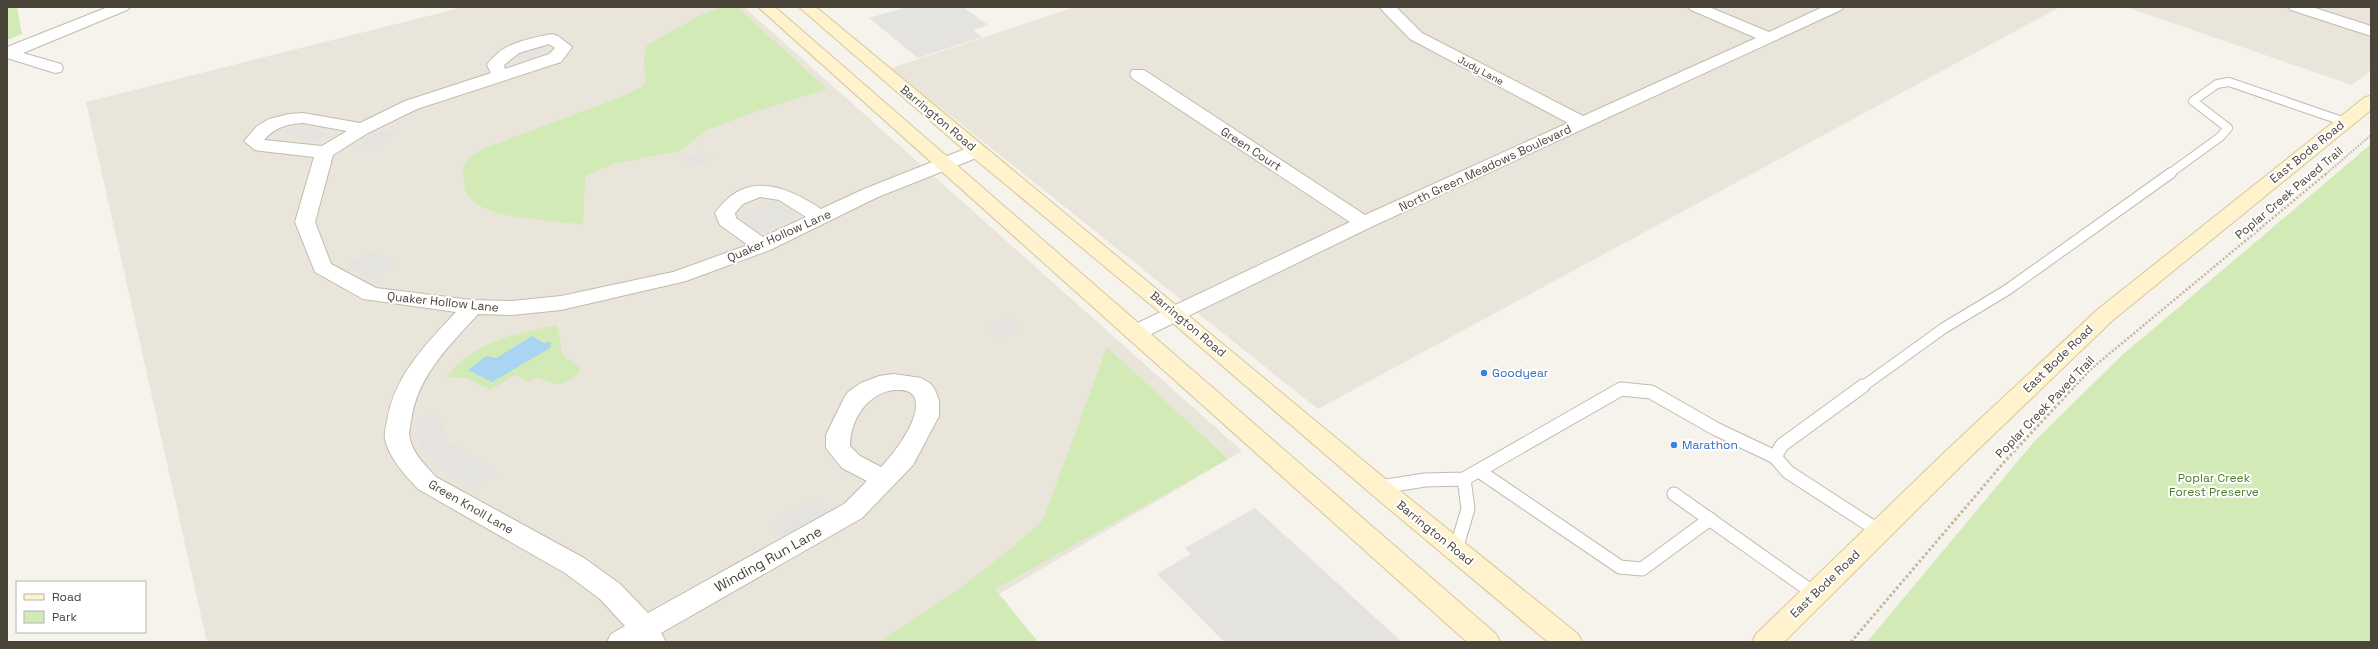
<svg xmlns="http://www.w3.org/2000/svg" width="2378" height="649" viewBox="0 0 2378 649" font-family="'Space Grotesk',sans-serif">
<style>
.residential{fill:#eae5da}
.green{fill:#d2eab5}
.parking{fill:#e5e3e0}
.water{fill:#a9d4f2}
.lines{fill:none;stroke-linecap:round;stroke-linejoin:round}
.lane-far2-casing{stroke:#c2bbae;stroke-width:10}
.lane-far1-casing{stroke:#c2bbae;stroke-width:12}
.lane-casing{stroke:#c2bbae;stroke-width:15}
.street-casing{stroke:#c2bbae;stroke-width:2}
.secondary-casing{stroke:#d6c79b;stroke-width:2}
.path-far2{stroke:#c4b79f;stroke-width:2;stroke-dasharray:1.5 1.5;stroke-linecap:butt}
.path-far1{stroke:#c4b79f;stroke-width:2.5;stroke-dasharray:2 2;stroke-linecap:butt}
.path{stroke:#c4b79f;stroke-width:3;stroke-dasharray:2.5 2.5;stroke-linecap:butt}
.lane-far2{stroke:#fff;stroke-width:8}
.lane-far1{stroke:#fff;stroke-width:10}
.lane{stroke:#fff;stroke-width:13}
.street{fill:#fff;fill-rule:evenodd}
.secondary{fill:#fff3cd;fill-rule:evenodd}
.shop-dot{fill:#3f7fe0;stroke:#fff;stroke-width:1.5}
.labels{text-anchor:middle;stroke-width:4;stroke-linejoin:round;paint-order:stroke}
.far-street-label{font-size:10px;fill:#4b4439;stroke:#fff}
.street-label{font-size:12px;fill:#4b4439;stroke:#fff}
.shop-label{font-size:12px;fill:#366cbe;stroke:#fff;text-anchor:start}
.park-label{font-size:12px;fill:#4a7f2a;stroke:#fff}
.near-street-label{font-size:14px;fill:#4b4439;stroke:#fff}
</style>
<rect width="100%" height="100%" fill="#f6f3ec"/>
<!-- residential -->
<g class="residential">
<path d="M 464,7 L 744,7 L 1242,451 L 999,594 L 1038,642 L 207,642 L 86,102 Z"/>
<path d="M 1075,7 L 2060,7 L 1318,409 L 891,68 Z"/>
<path d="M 2126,7 L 2371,7 L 2371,70 L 2352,85 Z"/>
</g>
<!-- green -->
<g class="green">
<path d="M 7,7 L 17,7 L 22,34 L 7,40 Z"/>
<path d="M 724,7 L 737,7 L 827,89 L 754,112 L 707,130 L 679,151 L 613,164 L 585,176 L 583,225 C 554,219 484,221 468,195 C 464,188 464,176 463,168 L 470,157 L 487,147 L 621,97 L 640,88 L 645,83 L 644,55 L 647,45 L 701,15 Z"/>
<path d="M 2371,144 L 2371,642 L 1867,642 L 2033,443 L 2120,357 Z"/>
<path d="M 557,325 L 563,356 L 580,367 L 578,374 C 561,387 555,386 537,377 L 529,382 L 514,375 L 491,390 L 466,378 L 451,378 L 447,376 C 479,339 512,335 557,325 Z"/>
<path d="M 1107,347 L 1228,459 L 995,589 L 1038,642 L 879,642 L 956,591 L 1003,555 L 1043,520 Z"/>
</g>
<!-- parking -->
<g class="parking">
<path d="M 907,7 L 963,7 L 988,25 L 973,30 L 982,37 L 918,58 L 869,18 Z"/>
<path d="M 535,46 L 547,50 L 524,61 L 512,58 Z"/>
<path d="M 297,125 L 329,134 L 313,142 L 282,132 Z"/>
<path d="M 378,131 L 394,133 L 370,152 L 352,151 Z"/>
<path d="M 701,151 L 713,160 L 695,167 L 682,159 Z"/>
<path d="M 774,201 L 796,214 L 763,232 L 741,217 Z"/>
<path d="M 375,251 L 398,265 L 371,279 L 347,263 Z"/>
<path d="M 1008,316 L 1022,329 L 1000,339 L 987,326 Z"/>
<path d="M 439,413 L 448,442 L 498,473 L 475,489 L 442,469 L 427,455 L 417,439 L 416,419 Z"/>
<path d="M 809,498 L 828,512 L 785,535 L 771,525 Z"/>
<path d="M 1255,508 L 1402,642 L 1224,642 L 1157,574 L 1191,554 L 1185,548 Z"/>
</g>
<!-- water -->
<path class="water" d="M 532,336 L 544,343 L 551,342 L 550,348 L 492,382 L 468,370 L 486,356 L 496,358 Z"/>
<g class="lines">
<defs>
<path id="lane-far2" d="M 2169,174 L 2220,137 L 2228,128 L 2193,101 L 2217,84 L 2229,82 L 2345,122"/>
<path id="lane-far1" d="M 1862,387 L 1944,328 L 2007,290 L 2171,173"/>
<g id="lane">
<path d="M 1863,386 L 1782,445 L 1775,457 L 1788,472 L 1879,531"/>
<path d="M 1479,471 L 1620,567 L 1642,569 L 1710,519"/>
<path d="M 1380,487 L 1425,480 L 1464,479 L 1621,389 L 1651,392 L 1716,429 L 1775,457"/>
<path d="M 1674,494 L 1815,594"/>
<path d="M 1456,549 L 1468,509 L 1464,479"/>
</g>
<g id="street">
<path d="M 108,7 L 130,7 L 127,10 L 23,53 L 61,64 L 63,68 L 61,72 L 55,73 L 7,58 L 7,47 Z"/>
<path d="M 1379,7 L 1396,7 L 1422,33 L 1583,116 L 1756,38 L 1691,10 L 1688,7 L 1709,7 L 1769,32 L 1823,7 L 1844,7 L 1841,10 L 1371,227 L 1143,338 L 1135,340 L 1127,338 L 1124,333 L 1127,328 L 1350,222 L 1132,78 L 1130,74 L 1132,70 L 1144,70 L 1365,215 L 1568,123 L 1410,39 Z"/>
<path d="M 2288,7 L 2312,7 L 2371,26 L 2371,36 L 2291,10 Z"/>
<path d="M 552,34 L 558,36 L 572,47 L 561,62 L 417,109 L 368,133 L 333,155 L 315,222 L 331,264 L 376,288 L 472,300 L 512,301 L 561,296 L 673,272 L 748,245 L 720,225 L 715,213 C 745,170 785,185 821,209 L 864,189 L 970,147 L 984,147 L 986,151 L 984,155 L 878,197 L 770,250 L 686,281 L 561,310 L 512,315 L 478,314 C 449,346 417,376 411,421 C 410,427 408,434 410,439 C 413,454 426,466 436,477 L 584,558 L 620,584 L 648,613 L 844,504 L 867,481 L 842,468 L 826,448 L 826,435 L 844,398 L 848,392 L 861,383 L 879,376 L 894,374 L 921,378 L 931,384 L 935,390 L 939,400 L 939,416 L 913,465 L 862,518 L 661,633 L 666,642 L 607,642 L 611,634 L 625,626 L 600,599 L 565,573 L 418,489 C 405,475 389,458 385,439 C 384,433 386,426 387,421 C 394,376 426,344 456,312 L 363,299 L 315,272 L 295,222 L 314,157 L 261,151 L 255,150 L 244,141 L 257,126 L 269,119 L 289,114 L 303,113 L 360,123 L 405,101 L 491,73 L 487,65 C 502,43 527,39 552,34 ZM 549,44 L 555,48 L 549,54 L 505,69 L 504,65 L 519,53 ZM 303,123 L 347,131 L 322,146 L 264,140 C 275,127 287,124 303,123 ZM 760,197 L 779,200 L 806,217 L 763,237 L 736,218 L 735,213 L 743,204 ZM 894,390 C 900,390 907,389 912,394 C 928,410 893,455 881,467 L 860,456 L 850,446 C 850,419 868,393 894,390 Z"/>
</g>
<g id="secondary">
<path d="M 758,7 L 775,7 L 1496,634 L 1500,642 L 1467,642 Z"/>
<path d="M 799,7 L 816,7 L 1388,481 L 1578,634 L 1582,642 L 1548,642 L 1370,493 L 1168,319 L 970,155 Z"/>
<path d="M 2371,96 L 2371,110 L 2113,320 L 1966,461 L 1784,642 L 1752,642 L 1756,634 L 1948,449 L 2097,310 L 2365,97 Z"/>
</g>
</defs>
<!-- lane-far2 casing -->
<use href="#lane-far2" class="lane-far2-casing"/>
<!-- lane-far1 casing -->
<use href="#lane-far1" class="lane-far1-casing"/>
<!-- lane casing -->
<use href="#lane" class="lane-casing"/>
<!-- street casing -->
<use href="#street" class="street-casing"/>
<!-- secondary casing -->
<use href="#secondary" class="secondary-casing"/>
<!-- path-far2 -->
<path class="path-far2" d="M 2326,174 L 2371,135"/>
<!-- path-far1 -->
<path class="path-far1" d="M 2074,387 L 2091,369 L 2327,173"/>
<!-- path -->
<path class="path" d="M 1851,642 L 2006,460 L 2075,386"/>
<!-- lane-far2 -->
<use href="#lane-far2" class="lane-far2"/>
<!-- lane-far1 -->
<use href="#lane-far1" class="lane-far1"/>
<!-- lane -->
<use href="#lane" class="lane"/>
<!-- street -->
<use href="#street" class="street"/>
<!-- secondary -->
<use href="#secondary" class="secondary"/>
</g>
<!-- markers -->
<g class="shop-dot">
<circle cx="1484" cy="373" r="4"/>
<circle cx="1674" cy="445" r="4"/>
</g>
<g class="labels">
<!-- far-street labels -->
<g class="far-street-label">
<text transform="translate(1481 70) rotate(28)" y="4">Judy Lane</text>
</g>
<!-- street labels -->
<g class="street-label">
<text transform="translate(938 118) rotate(40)" y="4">Barrington Road</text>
<text transform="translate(1251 149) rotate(33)" y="4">Green Court</text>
<text transform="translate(2307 152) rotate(-39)" y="4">East Bode Road</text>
<text transform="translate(1485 168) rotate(-25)" y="4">North Green Meadows Boulevard</text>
<text transform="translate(2289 193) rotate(-40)" y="4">Poplar Creek Paved Trail</text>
<text transform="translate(779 236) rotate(-24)" y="4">Quaker Hollow Lane</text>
<text transform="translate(443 302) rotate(6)" y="4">Quaker Hollow Lane</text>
<text transform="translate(1188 324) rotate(40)" y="4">Barrington Road</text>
<text transform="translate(2058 359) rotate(-44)" y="4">East Bode Road</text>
<text transform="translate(2045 407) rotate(-46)" y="4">Poplar Creek Paved Trail</text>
<text transform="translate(471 507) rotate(30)" y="4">Green Knoll Lane</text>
<text transform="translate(1435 533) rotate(39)" y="4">Barrington Road</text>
<text transform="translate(1825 584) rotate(-44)" y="4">East Bode Road</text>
</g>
<!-- shop labels -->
<g class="shop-label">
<text x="1492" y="377">Goodyear</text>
<text x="1682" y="449">Marathon</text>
</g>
<!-- park labels -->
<g class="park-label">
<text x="2214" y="482">Poplar Creek<tspan x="2214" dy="14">Forest Preserve</tspan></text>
</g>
<!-- near-street labels -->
<g class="near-street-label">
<text transform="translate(768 559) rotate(-29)" y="5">Winding Run Lane</text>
</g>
</g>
<!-- border -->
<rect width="2378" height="649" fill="none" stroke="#4b4439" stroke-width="16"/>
<!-- legend -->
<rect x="16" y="581" width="130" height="52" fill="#ffffff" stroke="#b7b4b0"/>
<rect x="24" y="594" width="20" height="6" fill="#fff3cd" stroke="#b7b4b0"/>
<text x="52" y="601" font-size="12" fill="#4b4439">Road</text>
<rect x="24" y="611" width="20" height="12" fill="#d2eab5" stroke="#b7b4b0"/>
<text x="52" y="621" font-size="12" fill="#4b4439">Park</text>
</svg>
